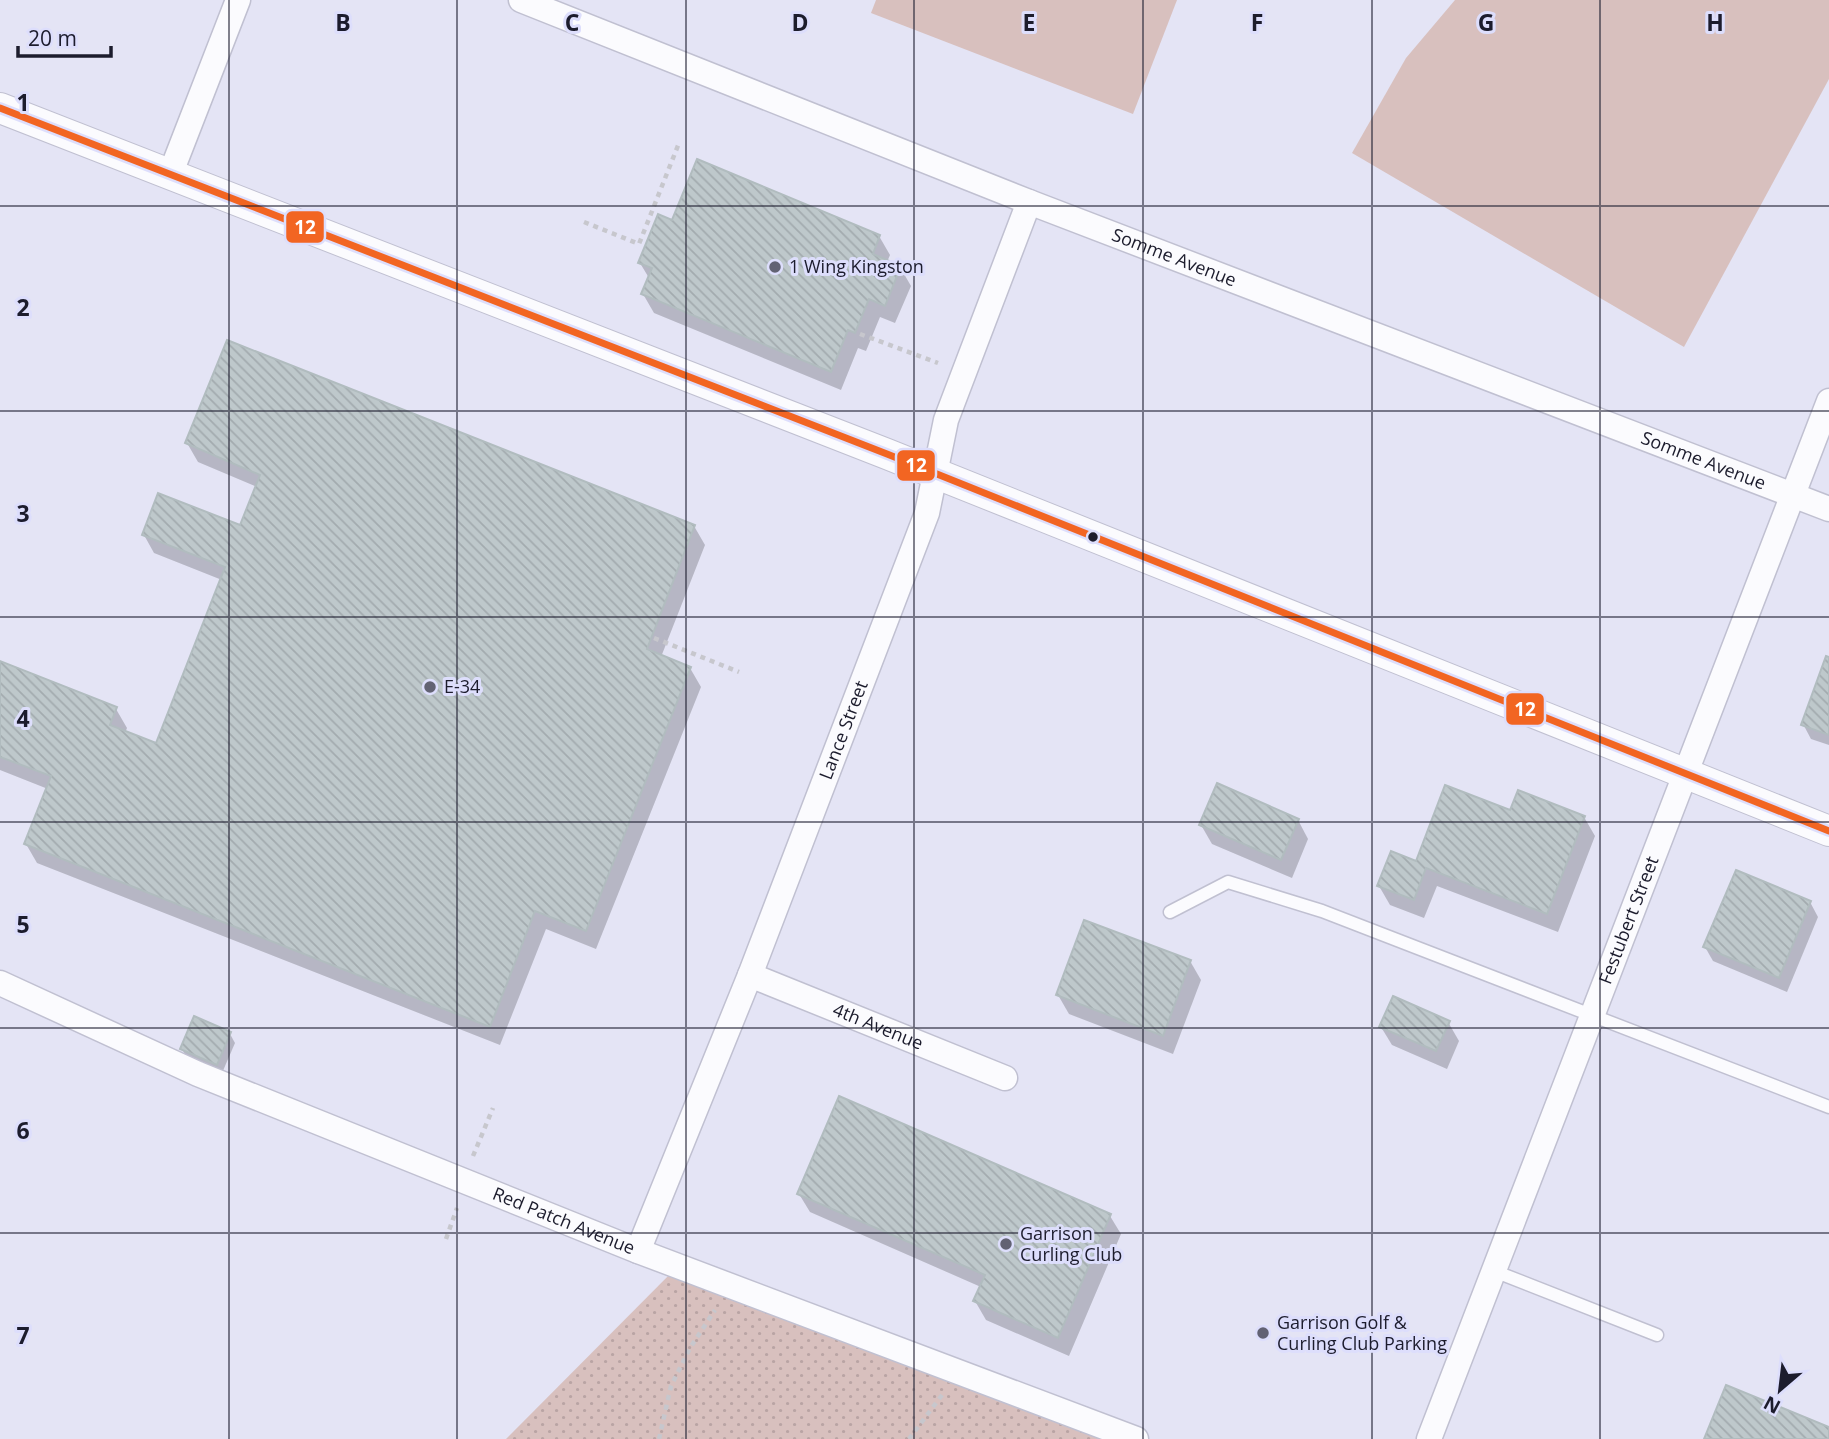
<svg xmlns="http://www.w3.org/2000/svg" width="1829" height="1439" viewBox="0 0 1829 1439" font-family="'Open Sans',sans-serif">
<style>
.grass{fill:url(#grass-dots)}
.green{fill:#d8c0be}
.shadow{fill:#0003}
.building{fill:url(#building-back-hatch);stroke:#b1bcbf;stroke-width:2}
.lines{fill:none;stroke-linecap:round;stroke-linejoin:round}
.service-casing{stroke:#c0c0d1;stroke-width:15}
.minor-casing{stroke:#c0c0d1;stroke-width:27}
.tertiary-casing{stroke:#c0c0d1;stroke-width:32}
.path{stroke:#c7c7cd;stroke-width:4.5;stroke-dasharray:5 5;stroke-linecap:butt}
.service{stroke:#fbfbfe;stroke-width:12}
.minor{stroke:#fbfbfe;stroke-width:24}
.tertiary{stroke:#fbfbfe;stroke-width:30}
.bus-1-casing{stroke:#dddefc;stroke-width:12}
.bus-1{stroke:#f26522;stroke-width:7}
.grid{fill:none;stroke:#1c1c2d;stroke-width:2;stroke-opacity:0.55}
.poi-dot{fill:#626273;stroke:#dddefc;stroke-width:2.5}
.bus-dot{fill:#1c1c2d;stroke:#dddefc;stroke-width:2.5}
.labels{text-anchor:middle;stroke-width:6;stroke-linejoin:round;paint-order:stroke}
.street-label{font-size:18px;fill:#1c1c2d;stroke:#dddefc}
.poi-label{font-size:18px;fill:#1c1c2d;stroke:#dddefc;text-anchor:start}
.grid-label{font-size:23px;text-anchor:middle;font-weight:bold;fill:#1c1c2d;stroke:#dddefc;stroke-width:6;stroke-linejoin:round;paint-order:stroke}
.line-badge{stroke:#dddefc;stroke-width:2.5}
.badge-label{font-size:19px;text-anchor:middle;font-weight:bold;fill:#fff}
</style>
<defs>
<pattern id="grass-dots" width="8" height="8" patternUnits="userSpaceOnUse" patternTransform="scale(1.75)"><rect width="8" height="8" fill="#d8c0be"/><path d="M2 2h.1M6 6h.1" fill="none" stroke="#b9a4a4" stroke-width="1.8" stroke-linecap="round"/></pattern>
<pattern id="building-back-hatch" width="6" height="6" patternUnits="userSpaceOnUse" patternTransform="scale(1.75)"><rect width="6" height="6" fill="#bec8cb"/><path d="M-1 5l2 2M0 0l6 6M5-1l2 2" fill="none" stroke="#a3abaf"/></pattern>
</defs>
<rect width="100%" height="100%" fill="#e4e4f5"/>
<!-- grass -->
<path class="grass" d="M 686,1258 L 1129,1439 L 506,1439 Z"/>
<!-- green -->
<g class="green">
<path d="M 876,0 L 1177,0 L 1133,114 L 871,13 Z"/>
<path d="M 1455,0 L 1829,0 L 1829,79 L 1684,347 L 1352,153 L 1406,58 Z"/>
</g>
<!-- shadow -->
<g class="shadow">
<path d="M 673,222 L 879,236 L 890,255 L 887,262 L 900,267 L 911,286 L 895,323 L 880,317 L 866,351 L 858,348 L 841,390 L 654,313 L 643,294 L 649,278 L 640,263 Z"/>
<path d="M 187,443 L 694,526 L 705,545 L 661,657 L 690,668 L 701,687 L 596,949 L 546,929 L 500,1045 L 37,863 L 26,844 L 48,789 L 0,770 L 0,663 L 116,709 L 127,728 L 125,733 L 157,746 L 222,580 L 154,553 L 144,535 L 241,527 L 257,487 L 198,462 Z"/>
<path d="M 1829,663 L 1829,745 L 1811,739 L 1803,724 Z"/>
<path d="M 1511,812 L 1584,817 L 1595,836 L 1558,932 L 1437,886 L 1424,918 L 1390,905 L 1379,886 Z"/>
<path d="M 1298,820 L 1308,839 L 1292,878 L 1212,844 L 1201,825 Z"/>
<path d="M 1810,902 L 1818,917 L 1787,992 L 1713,961 L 1705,947 Z"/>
<path d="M 1190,961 L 1201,980 L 1173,1054 L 1069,1014 L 1058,995 Z"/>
<path d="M 1448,1022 L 1459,1041 L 1447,1069 L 1392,1045 L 1381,1027 Z"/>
<path d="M 230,1034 L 235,1043 L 222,1073 L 187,1058 L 182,1049 Z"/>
<path d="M 799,1194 L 1110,1216 L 1121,1234 L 1069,1356 L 986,1320 L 975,1301 L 981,1287 L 810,1212 Z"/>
</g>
<!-- building -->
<g class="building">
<path d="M 697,159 L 880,235 L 873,254 L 901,266 L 885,306 L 869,299 L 855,333 L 848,330 L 831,372 L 641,294 L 652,268 L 638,263 L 658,214 L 672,220 Z"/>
<path d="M 227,340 L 695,525 L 647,649 L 691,667 L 586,931 L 535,911 L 490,1027 L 24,844 L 51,776 L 0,757 L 0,661 L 117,707 L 110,725 L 156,743 L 225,567 L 142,535 L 158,493 L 240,525 L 260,475 L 185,443 Z"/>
<path d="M 1826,656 L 1829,657 L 1829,735 L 1801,725 Z"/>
<path d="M 1217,783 L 1299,819 L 1281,860 L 1199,825 Z"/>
<path d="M 1445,785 L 1510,810 L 1518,790 L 1585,816 L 1547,914 L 1426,868 L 1414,900 L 1377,886 L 1391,851 L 1416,861 Z"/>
<path d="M 1736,870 L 1811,901 L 1779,978 L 1703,947 Z"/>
<path d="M 1084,920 L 1191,960 L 1163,1036 L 1056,995 Z"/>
<path d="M 1393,996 L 1450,1021 L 1436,1051 L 1379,1027 Z"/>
<path d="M 194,1016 L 231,1032 L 217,1065 L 180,1049 Z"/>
<path d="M 839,1096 L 1111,1214 L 1058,1338 L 973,1301 L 985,1275 L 797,1194 Z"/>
<path d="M 1726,1385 L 1829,1427 L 1829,1439 L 1704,1439 Z"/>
</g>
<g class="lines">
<defs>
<g id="service">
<path d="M 1170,912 L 1228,882 L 1322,911 L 1829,1107"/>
<path d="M 1494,1271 L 1657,1335"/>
</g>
<g id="minor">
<path id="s1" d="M 521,0 L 1029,202 L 1829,509"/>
<path d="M 170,175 L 238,0"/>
<path id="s2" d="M 750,975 L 1005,1078"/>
<path id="s3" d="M 0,983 L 198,1074 L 638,1251 L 1136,1439"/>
<path id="s4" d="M 638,1251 L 750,975 L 927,513 L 946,420 L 1029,202"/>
<path id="s5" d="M 1429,1439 L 1829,401"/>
</g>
<path id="tertiary" d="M 0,108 L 887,454 L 1829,831"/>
</defs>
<!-- service casing -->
<use href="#service" class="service-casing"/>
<!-- minor casing -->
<use href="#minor" class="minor-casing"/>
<!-- tertiary casing -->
<use href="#tertiary" class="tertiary-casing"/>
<!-- path -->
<g class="path">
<path d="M 584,222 L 639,244 L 679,143"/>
<path d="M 860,334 L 938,363"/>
<path d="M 654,638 L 739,672"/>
<path d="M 473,1156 L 493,1108"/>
<path d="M 446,1239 L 457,1208"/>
<path d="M 659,1439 L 671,1386 L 690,1348 L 715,1310"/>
<path d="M 909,1439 L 942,1395"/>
</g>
<!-- service -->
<use href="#service" class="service"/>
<!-- minor -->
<use href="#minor" class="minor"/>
<!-- tertiary -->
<use href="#tertiary" class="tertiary"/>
<defs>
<path id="bus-1" d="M 0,108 L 887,454 L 1829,831"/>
</defs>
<!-- bus-1 casing -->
<use href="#bus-1" class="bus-1-casing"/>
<!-- bus-1 -->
<use href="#bus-1" class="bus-1"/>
</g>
<!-- grid -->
<path class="grid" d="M 229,0 L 229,1439M 457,0 L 457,1439M 686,0 L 686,1439M 914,0 L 914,1439M 1143,0 L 1143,1439M 1372,0 L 1372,1439M 1600,0 L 1600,1439M 0,206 L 1829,206M 0,411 L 1829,411M 0,617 L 1829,617M 0,822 L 1829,822M 0,1028 L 1829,1028M 0,1233 L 1829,1233"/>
<!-- markers -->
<g class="poi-dot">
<circle cx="775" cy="267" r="7"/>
<circle cx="430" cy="687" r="7"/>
<circle cx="1006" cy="1244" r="7"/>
<circle cx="1263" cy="1333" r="7"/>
</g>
<circle class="bus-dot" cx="1093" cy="537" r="6"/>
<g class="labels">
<!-- street labels -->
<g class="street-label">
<text dy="6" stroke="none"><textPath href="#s1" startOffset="702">Somme Avenue</textPath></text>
<text dy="6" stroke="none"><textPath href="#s1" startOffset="1269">Somme Avenue</textPath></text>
<text dy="6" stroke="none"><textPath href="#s4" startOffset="560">Lance Street</textPath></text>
<text dy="6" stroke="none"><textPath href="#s5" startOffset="556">Festubert Street</textPath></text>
<text dy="6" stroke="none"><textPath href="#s2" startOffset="138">4th Avenue</textPath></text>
<text dy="6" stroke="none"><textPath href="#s3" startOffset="612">Red Patch Avenue</textPath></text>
</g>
<!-- poi labels -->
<g class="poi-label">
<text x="789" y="273">1 Wing Kingston</text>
<text x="444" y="693">E-34</text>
<text x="1020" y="1240">Garrison<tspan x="1020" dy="21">Curling Club</tspan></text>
<text x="1277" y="1329">Garrison Golf &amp;<tspan x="1277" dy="21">Curling Club Parking</tspan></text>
</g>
</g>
<g class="grid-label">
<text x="343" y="31">B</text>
<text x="572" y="31">C</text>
<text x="800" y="31">D</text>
<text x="1029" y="31">E</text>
<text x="1257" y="31">F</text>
<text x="1486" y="31">G</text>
<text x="1715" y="31">H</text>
<text x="23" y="111">1</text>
<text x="23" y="316">2</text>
<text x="23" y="522">3</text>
<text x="23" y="727">4</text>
<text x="23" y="933">5</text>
<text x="23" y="1139">6</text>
<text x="23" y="1344">7</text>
</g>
<g class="line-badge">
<rect x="285" y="210" width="40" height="34" rx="7" fill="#f26522"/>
<rect x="896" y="449" width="40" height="33" rx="7" fill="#f26522"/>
<rect x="1505" y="692" width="40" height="34" rx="7" fill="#f26522"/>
</g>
<g class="badge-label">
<text x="305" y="234">12</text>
<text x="916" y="472">12</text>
<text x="1525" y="716">12</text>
</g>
<!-- north arrow -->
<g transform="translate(1780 1390) rotate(208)" stroke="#dddefc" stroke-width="5" paint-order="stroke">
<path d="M0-5L12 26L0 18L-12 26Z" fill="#1c1c2d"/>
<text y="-10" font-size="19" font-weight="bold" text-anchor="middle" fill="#1c1c2d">N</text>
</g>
<!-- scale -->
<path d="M18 46v10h93v-10" fill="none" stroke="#1c1c2d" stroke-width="3.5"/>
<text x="28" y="46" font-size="21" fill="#1c1c2d" stroke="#dddefc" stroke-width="5" paint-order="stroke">20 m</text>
</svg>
